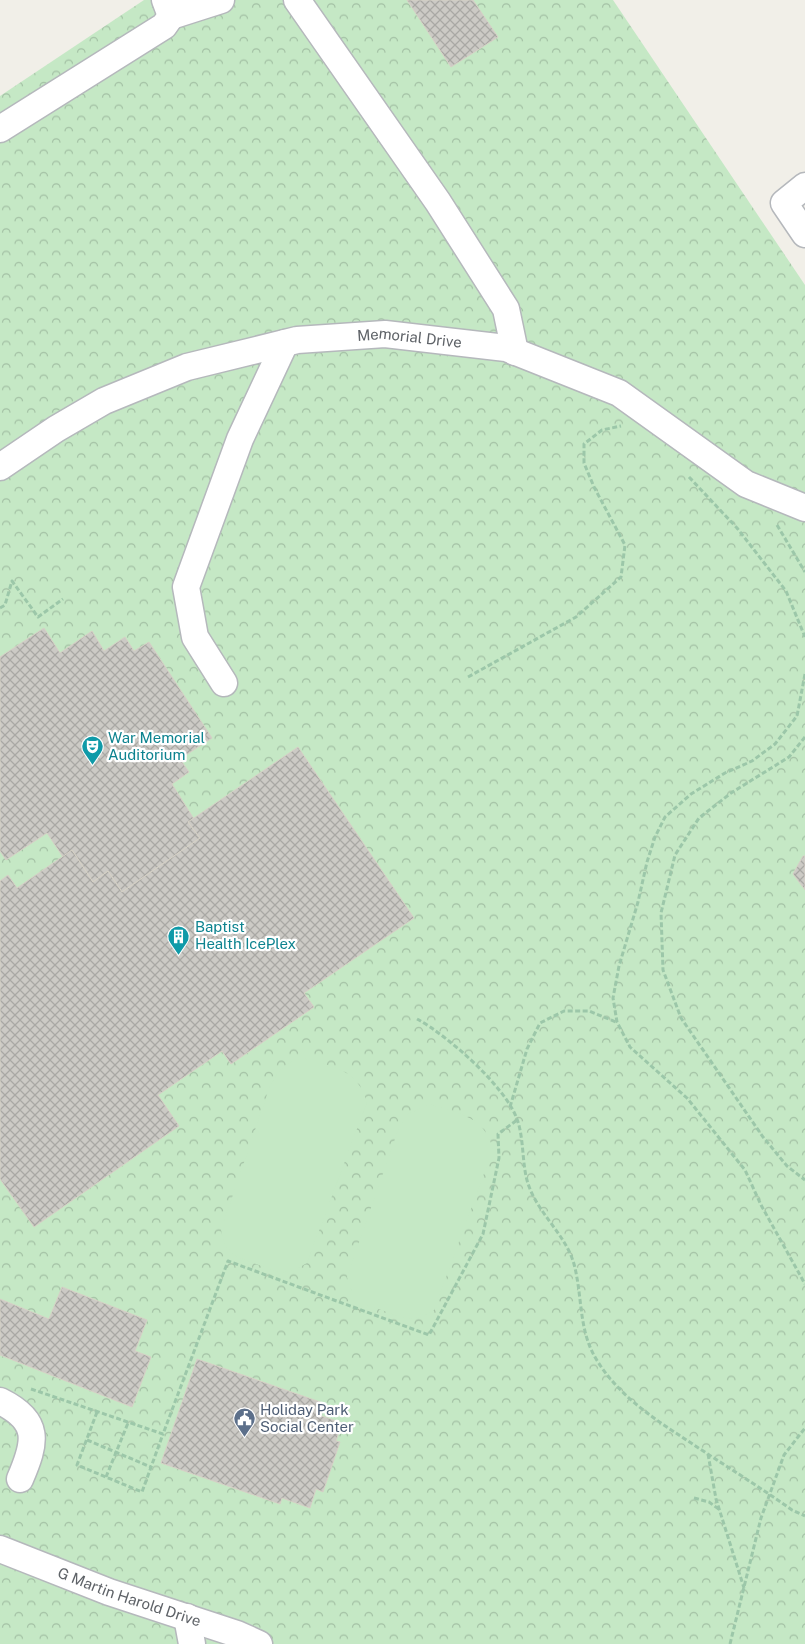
<svg xmlns="http://www.w3.org/2000/svg" width="805" height="1644" viewBox="0 0 805 1644" font-family="'Public Sans',sans-serif">
<style>
.forest{fill:url(#forest-crowns)}
.pitch{fill:#c5e8c5}
.building{fill:url(#building-cross-hatch);stroke:#d6d1c6}
.lines{fill:none;stroke-linecap:round;stroke-linejoin:round}
.minor-casing{stroke:#b5b8bc;stroke-width:29}
.path{stroke:#9cc7a9;stroke-width:3;stroke-dasharray:5 2.5;stroke-linecap:butt}
.minor{stroke:#fff;stroke-width:26}
.labels{text-anchor:middle;stroke-width:4.5;stroke-linejoin:round;paint-order:stroke}
.street-label{font-size:15px;fill:#5f6368;stroke:#fff}
.culture-label{font-size:15px;fill:#0d838f;stroke:#fff;text-anchor:start}
.service-label{font-size:15px;fill:#4e5e75;stroke:#fff;text-anchor:start}
</style>
<defs>
<pattern id="forest-crowns" width="20" height="18" patternUnits="userSpaceOnUse" patternTransform="scale(1.25)"><rect width="20" height="18" fill="#c5e8c5"/><path d="M2 6a3 3 0 1 1 6 0M12 15a3 3 0 1 1 6 0" fill="none" stroke="#a3c0a4"/></pattern>
<pattern id="building-cross-hatch" width="8" height="8" patternUnits="userSpaceOnUse" patternTransform="scale(1.25)"><rect width="8" height="8" fill="#cccac5"/><path d="M0 0l8 8M0 8l8-8" fill="none" stroke="#a9a8a4"/></pattern>
</defs>
<rect width="100%" height="100%" fill="#f1efe8"/>
<!-- forest -->
<path class="forest" d="M 144,0 L 613,0 L 805,285 L 805,1644 L 0,1644 L 0,96 Z"/>
<!-- pitch -->
<g class="pitch">
<path d="M 303,1058 C 334,1068 357,1068 367,1102 L 307,1263 L 294,1270 L 281,1273 L 237,1257 L 225,1246 L 221,1230 L 270,1086 C 279,1070 285,1062 303,1058 Z"/>
<path d="M 430,1104 C 460,1115 484,1115 493,1149 L 434,1310 L 421,1317 L 407,1319 L 364,1304 L 352,1293 L 347,1277 L 397,1133 L 408,1114 Z"/>
</g>
<!-- building -->
<g class="building">
<path d="M 407,0 L 473,0 L 498,37 L 451,67 Z"/>
<path d="M 44,628 L 60,653 L 92,631 L 104,651 L 125,637 L 134,651 L 149,642 L 212,738 L 180,759 L 189,772 L 172,784 L 194,819 L 188,822 L 200,838 L 122,892 L 108,871 L 93,882 L 72,850 L 63,857 L 47,833 L 6,860 L 0,851 L 0,657 Z"/>
<path d="M 298,747 L 414,918 L 304,993 L 314,1007 L 231,1064 L 222,1051 L 158,1095 L 179,1126 L 34,1227 L 0,1179 L 0,881 L 8,875 L 17,888 L 72,850 L 93,882 L 108,871 L 122,892 L 200,838 L 188,822 Z"/>
<path d="M 803,856 L 805,856 L 805,890 L 793,874 Z"/>
<path d="M 62,1287 L 147,1320 L 135,1351 L 151,1357 L 132,1407 L 0,1355 L 0,1299 L 49,1319 Z"/>
<path d="M 197,1359 L 323,1403 L 319,1415 L 342,1423 L 336,1441 L 340,1442 L 323,1492 L 316,1489 L 310,1508 L 282,1498 L 280,1504 L 161,1463 Z"/>
</g>
<g class="lines">
<defs>
<g id="minor">
<path d="M 297,0 L 438,202 L 506,309 L 515,352"/>
<path d="M 171,16 L 221,0"/>
<path d="M 0,129 L 164,26 L 171,16 L 165,0"/>
<path d="M 805,186 L 784,203 L 805,234"/>
<path id="s1" d="M 0,467 L 56,429 L 104,401 L 187,367 L 297,340 L 385,334 L 506,348 L 619,393 L 746,484 L 805,508"/>
<path d="M 224,683 L 195,637 L 186,587 L 240,439 L 285,343"/>
<path d="M 0,1401 C 41,1421 36,1442 20,1479"/>
<path id="s2" d="M 0,1549 L 109,1592 L 237,1634 L 259,1644"/>
<path d="M 187,1617 L 192,1644"/>
</g>
</defs>
<!-- minor casing -->
<use href="#minor" class="minor-casing"/>
<!-- path -->
<g class="path">
<path d="M 689,477 L 737,528 L 786,591 L 805,637"/>
<path d="M 777,525 L 805,572"/>
<path d="M 0,608 L 5,605 L 12,581 L 38,617 L 63,599"/>
<path d="M 805,674 L 797,716 L 775,744 L 752,761 L 725,773 L 691,794 L 665,817 L 655,837 L 647,862 L 638,902 L 619,966 L 613,998 L 617,1022 L 630,1047 L 687,1098 L 745,1170 L 761,1205 L 805,1284"/>
<path d="M 468,677 L 576,617 L 621,577 L 625,545 L 594,487 L 584,463 L 584,444 L 602,430 L 621,426"/>
<path d="M 805,737 L 789,757 L 731,793 L 699,818 L 675,855 L 661,913 L 663,970 L 681,1018 L 763,1137 L 787,1166 L 805,1180"/>
<path d="M 417,1019 C 448,1036 505,1086 517,1119 C 525,1141 521,1168 530,1189 C 541,1216 566,1236 574,1264 C 583,1298 578,1332 598,1362 C 622,1400 661,1423 697,1447 C 729,1468 761,1488 792,1510 L 805,1516"/>
<path d="M 510,1107 L 527,1049 L 540,1023 L 564,1011 L 589,1011 L 616,1022"/>
<path d="M 31,1389 L 163,1434 L 228,1261 L 429,1335 L 483,1234 L 499,1158 L 498,1134 L 517,1120"/>
<path d="M 97,1412 L 77,1465 L 142,1492 L 163,1434"/>
<path d="M 87,1440 L 151,1467"/>
<path d="M 708,1454 L 716,1499 L 744,1588"/>
<path d="M 106,1477 L 128,1423"/>
<path d="M 694,1498 L 709,1502 L 720,1510"/>
<path d="M 730,1644 L 761,1518 L 784,1455 L 805,1428"/>
</g>
<!-- minor -->
<use href="#minor" class="minor"/>
</g>
<!-- icons -->
<defs>
<symbol id="theatre-pin" viewBox="-11 -11 22 30"><path d="M0 17L-7.5 6A9.5 9.5 0 1 1 7.5 6Z" fill="#0f9aa8" stroke="#fff"/><path d="M-5-5.5Q0-4 5-5.5V0Q5 5 0 6Q-5 5-5 0ZM-3.3-2.5H-1v1.5H-3.3ZM1-2.5H3.3v1.5H1ZM-2.8 1Q0 5.5 2.8 1Z" fill="#fff"/></symbol>
<symbol id="building-pin" viewBox="-11 -11 22 30"><path d="M0 17L-7.5 6A9.5 9.5 0 1 1 7.5 6Z" fill="#0f9aa8" stroke="#fff"/><path d="M-4-6H4V6H1V3H-1V6H-4ZM-2.5-4.3h1.7v1.8h-1.7ZM.8-4.3h1.7v1.8H.8ZM-2.5-1h1.7V.8h-1.7ZM.8-1h1.7V.8H.8Z" fill="#fff"/></symbol>
<symbol id="civic-pin" viewBox="-11 -11 22 30"><path d="M0 17L-7.5 6A9.5 9.5 0 1 1 7.5 6Z" fill="#5c6f8a" stroke="#fff"/><path d="M-.6-6.5H3V-4.5H.6V-3L4-1V1h2V6H-6V1h2V-1L-.6-3ZM-1.2 2.5V6h2.4V2.5Z" fill="#fff"/></symbol>
</defs>
<g fill-rule="evenodd">
<use href="#theatre-pin" x="80" y="734" width="25" height="34"/>
<use href="#building-pin" x="166" y="924" width="25" height="34"/>
<use href="#civic-pin" x="232" y="1406" width="25" height="34"/>
</g>
<g class="labels">
<!-- street labels -->
<g class="street-label">
<text dy="5" stroke="none"><textPath href="#s1" startOffset="439">Memorial Drive</textPath></text>
<text dy="5" stroke="none"><textPath href="#s2" startOffset="138">G Martin Harold Drive</textPath></text>
</g>
<!-- culture labels -->
<g class="culture-label">
<text x="108" y="743">War Memorial<tspan x="108" dy="17">Auditorium</tspan></text>
<text x="195" y="932">Baptist<tspan x="195" dy="17">Health IcePlex</tspan></text>
</g>
<!-- service labels -->
<g class="service-label">
<text x="260" y="1415">Holiday Park<tspan x="260" dy="17">Social Center</tspan></text>
</g>
</g>
</svg>
